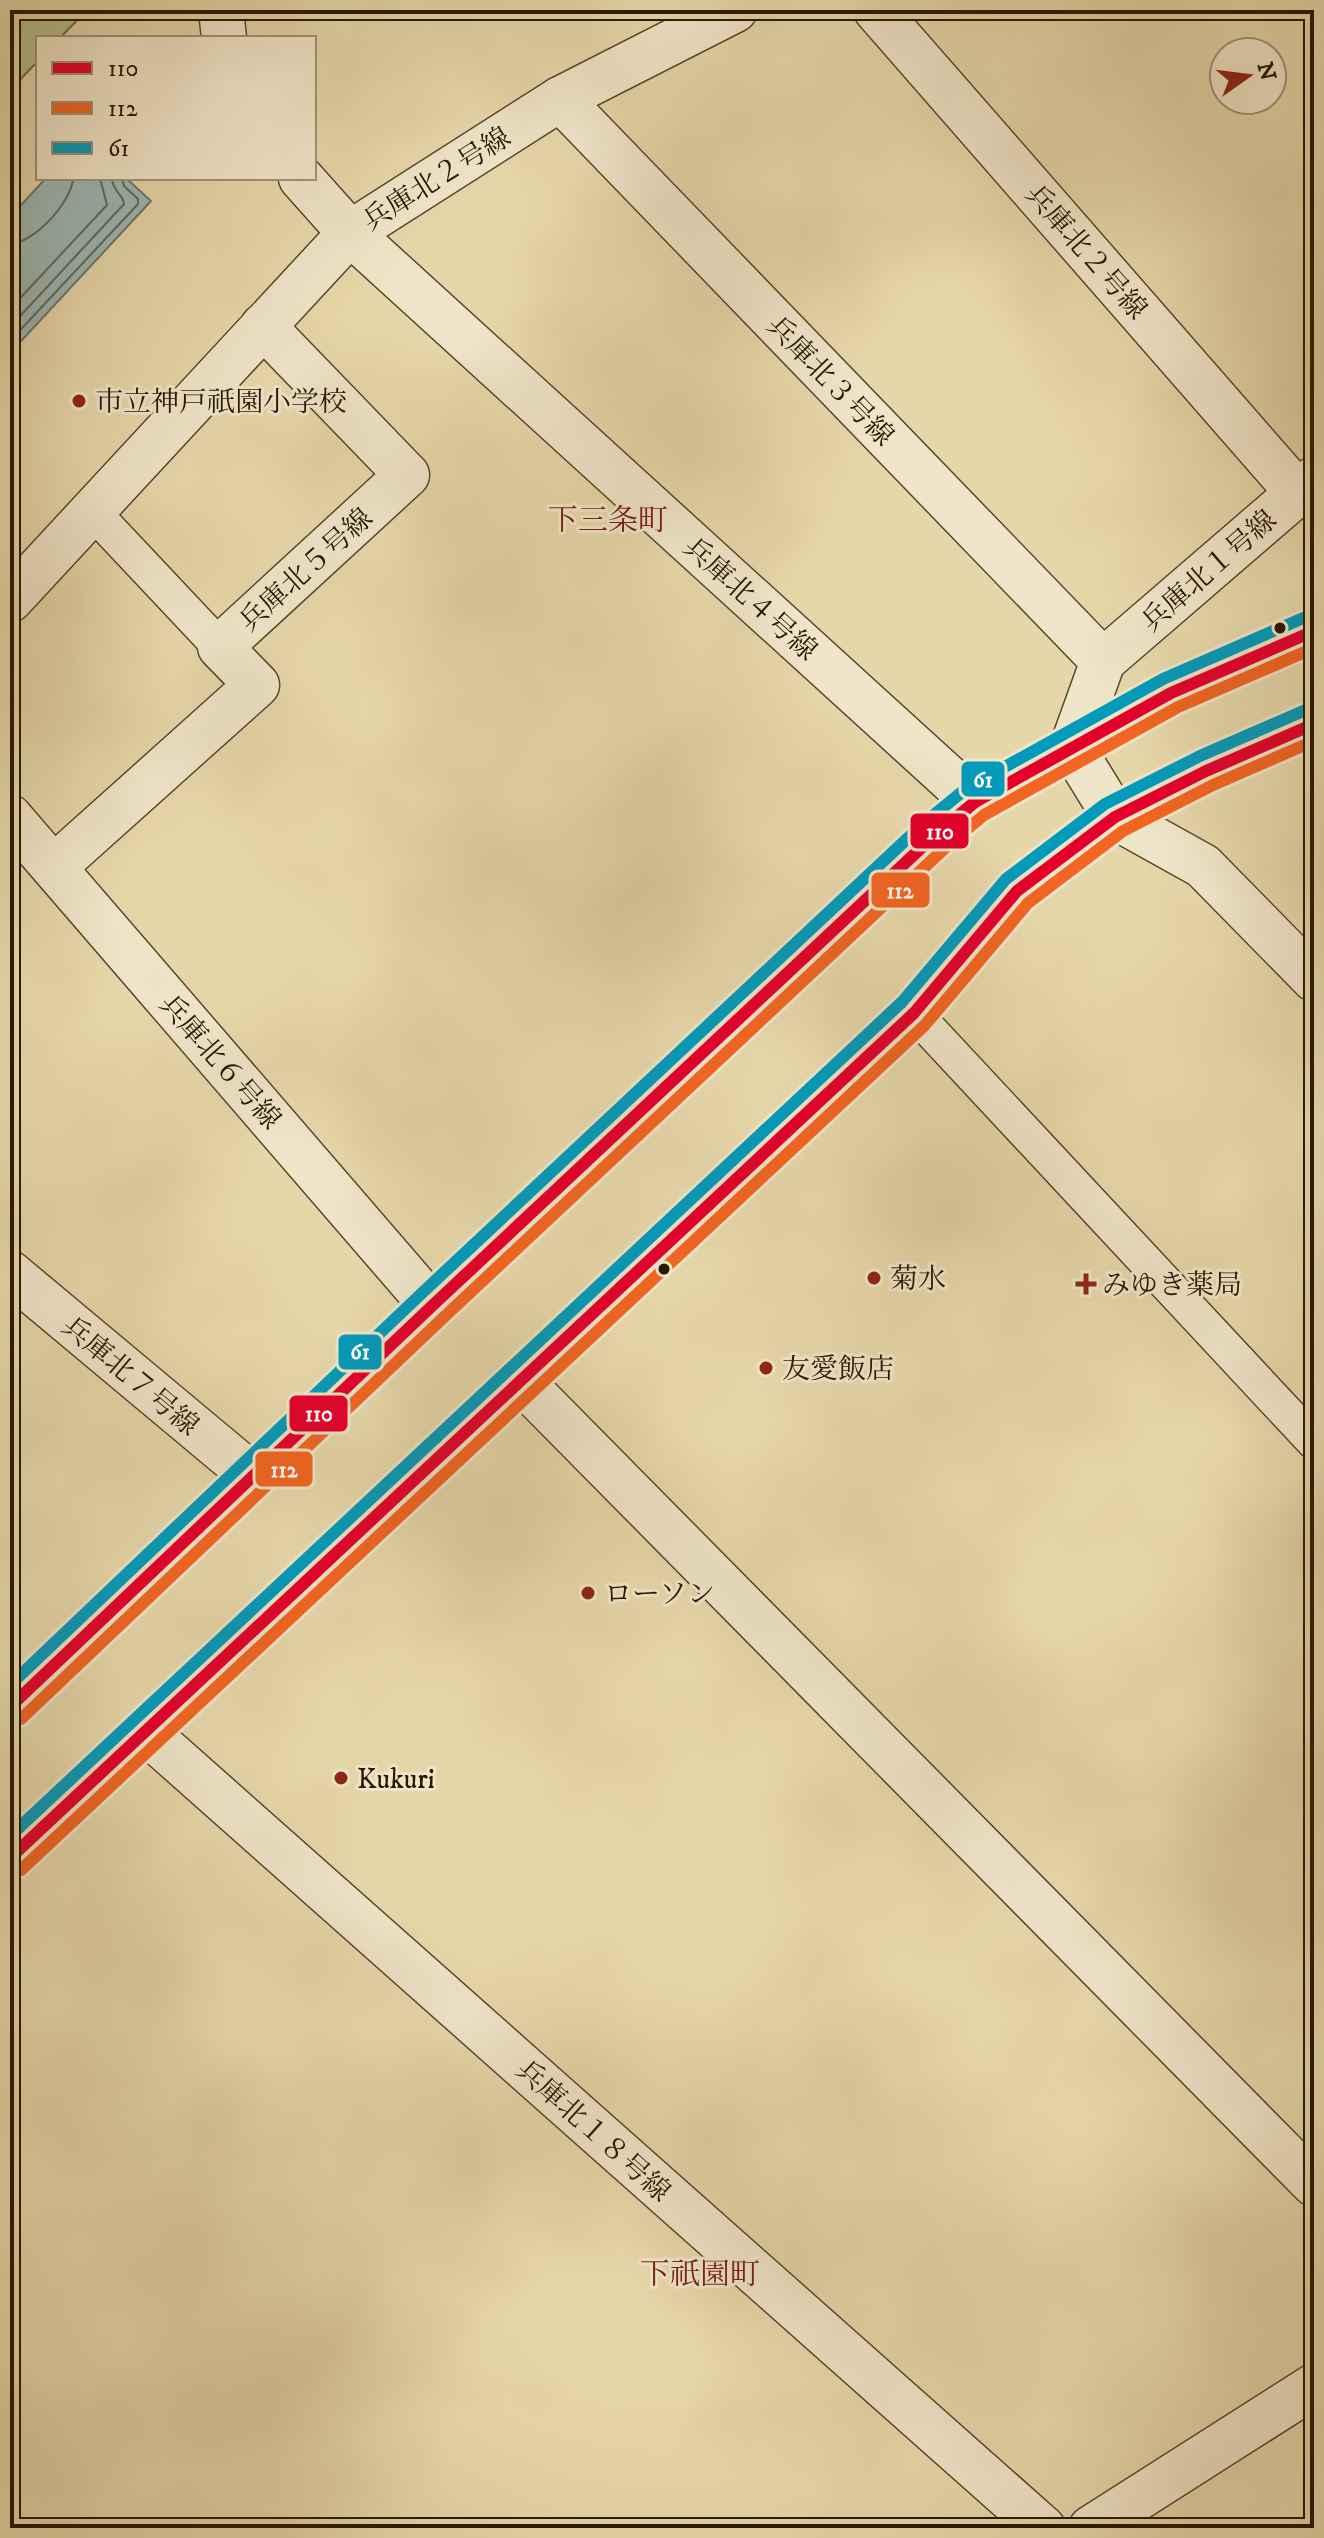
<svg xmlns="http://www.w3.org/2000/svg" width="1324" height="2538" viewBox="0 0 1324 2538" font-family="'IM FELL DW Pica','Noto Serif JP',serif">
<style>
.green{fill:#b4be89;stroke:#6e6b46;stroke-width:2}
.water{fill:#9cb7b4;stroke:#6e776d;stroke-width:2}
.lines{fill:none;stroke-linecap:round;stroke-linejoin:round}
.shore{stroke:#62685b;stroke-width:2}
.service-casing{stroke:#58482c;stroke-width:37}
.minor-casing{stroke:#58482c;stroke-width:47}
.trunk-casing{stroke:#281802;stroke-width:47}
.service{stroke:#efe5c8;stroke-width:34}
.minor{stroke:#efe5c8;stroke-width:44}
.trunk{stroke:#e3bc75;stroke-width:44}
.bus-1-casing{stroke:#efe5c8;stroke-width:18}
.bus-2-casing{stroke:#efe5c8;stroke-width:18}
.bus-3-casing{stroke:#efe5c8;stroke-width:18}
.bus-1{stroke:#e4002b;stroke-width:12}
.bus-2{stroke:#f26522;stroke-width:12}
.bus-3{stroke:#049aba;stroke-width:12}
.poi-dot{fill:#8f2418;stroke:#efe5c8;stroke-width:3}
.bus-dot{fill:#281802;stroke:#efe5c8;stroke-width:3}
.labels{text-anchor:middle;stroke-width:6;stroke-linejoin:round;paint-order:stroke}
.street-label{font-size:28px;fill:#281802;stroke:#efe5c8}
.poi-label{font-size:28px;fill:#281802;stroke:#efe5c8;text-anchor:start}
.neighbourhood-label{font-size:30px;fill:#7a1f14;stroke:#efe5c8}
.line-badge{stroke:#efe5c8;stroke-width:3}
.badge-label{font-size:22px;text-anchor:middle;font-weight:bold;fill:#fff}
</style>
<rect width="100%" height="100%" fill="#e6d7aa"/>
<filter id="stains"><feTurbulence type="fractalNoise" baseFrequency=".0025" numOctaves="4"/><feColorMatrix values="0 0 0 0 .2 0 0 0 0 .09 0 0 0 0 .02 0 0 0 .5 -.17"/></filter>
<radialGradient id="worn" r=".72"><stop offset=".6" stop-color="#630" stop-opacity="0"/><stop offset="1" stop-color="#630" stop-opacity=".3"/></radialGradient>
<!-- green -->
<path class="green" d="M 10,10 L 87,10 L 60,38 L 38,38 L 38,61 L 10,90 Z"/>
<!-- water -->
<path class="water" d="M 46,178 L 126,178 L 151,201 L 10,353 L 10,217 Z"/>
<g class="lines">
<!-- shore -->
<g class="shore">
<path d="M 10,244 C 34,243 72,202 73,178"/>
<path d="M 10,309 L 107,205 L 100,178"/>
<path d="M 10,327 L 124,204 C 124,195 112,191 112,178"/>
<path d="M 10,341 L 138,204 L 138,199 L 124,186 L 122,178"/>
</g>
<defs>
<g id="service">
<path d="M 92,511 L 220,647"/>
<path d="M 914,1013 L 1314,1442"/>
</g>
<g id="minor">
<path d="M 221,10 L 224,38"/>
<path d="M 876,10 L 1298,493"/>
<path d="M 560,99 L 1103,661"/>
<path d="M 301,178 L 350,233 L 975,802"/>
<path d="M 1314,479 L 1103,661 L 1072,747 L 1115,817 L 1203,866 L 1314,979"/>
<path d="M 10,600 L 350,233 L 560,99 L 735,10"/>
<path d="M 10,817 L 432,1306"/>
<path d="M 54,867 L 257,685 L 220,647 L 407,475 L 263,326"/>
<path d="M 10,1273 L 253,1476"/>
<path d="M 522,1382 L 1314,2184"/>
<path d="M 146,1732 L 1043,2528"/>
<path d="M 1091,2528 L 1314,2386"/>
</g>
<g id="trunk">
<path d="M 10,1707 L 432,1306 L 935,835 L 975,802 L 1171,693 L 1314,631"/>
<path d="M 10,1858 L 914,1013 L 1017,891 L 1115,817 L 1206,771 L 1314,724"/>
</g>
</defs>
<!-- service casing -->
<use href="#service" class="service-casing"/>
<!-- minor casing -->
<use href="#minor" class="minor-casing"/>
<!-- trunk casing -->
<use href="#trunk" class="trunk-casing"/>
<!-- service -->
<use href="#service" class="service"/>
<!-- minor -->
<use href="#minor" class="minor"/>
<!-- trunk -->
<use href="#trunk" class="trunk"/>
<defs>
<g id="bus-1">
<path d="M 10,1707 L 432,1306 L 935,835 L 975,802 L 1171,693 L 1314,631"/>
<path d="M 10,1858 L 914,1013 L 1017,891 L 1115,817 L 1206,771 L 1314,724"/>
</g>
<g id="bus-2">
<path d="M 21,1719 L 443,1318 L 946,847 L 984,815 L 1178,707 L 1314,648"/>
<path d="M 21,1870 L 925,1025 L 1028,903 L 1123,831 L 1213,785 L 1314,741"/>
</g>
<g id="bus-3">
<path d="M 10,1685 L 421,1294 L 924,823 L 967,788 L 1163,679 L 1308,616"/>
<path d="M 10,1836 L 902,1002 L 1006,879 L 1105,804 L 1200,756 L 1308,709"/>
</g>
</defs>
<!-- bus-1 casing -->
<use href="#bus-1" class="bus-1-casing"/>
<!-- bus-2 casing -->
<use href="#bus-2" class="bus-2-casing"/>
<!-- bus-3 casing -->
<use href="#bus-3" class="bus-3-casing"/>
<!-- bus-1 -->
<use href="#bus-1" class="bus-1"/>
<!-- bus-2 -->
<use href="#bus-2" class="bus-2"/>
<!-- bus-3 -->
<use href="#bus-3" class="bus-3"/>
</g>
<!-- markers -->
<g class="poi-dot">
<circle cx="79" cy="401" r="8"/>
<circle cx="874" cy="1278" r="8"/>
<path d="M1082 1272h8v8h8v8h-8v8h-8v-8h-8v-8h8z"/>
<circle cx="766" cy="1368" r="8"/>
<circle cx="588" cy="1593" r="8"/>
<circle cx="341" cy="1778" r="8"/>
</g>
<g class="bus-dot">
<circle cx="1280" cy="628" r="7"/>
<circle cx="664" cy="1269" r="7"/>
</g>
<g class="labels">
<!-- street labels -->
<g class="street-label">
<text transform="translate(436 178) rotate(-32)" y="10">兵庫北２号線</text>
<text transform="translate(1087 251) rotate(49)" y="10">兵庫北２号線</text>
<text transform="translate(831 380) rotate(46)" y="10">兵庫北３号線</text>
<text transform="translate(305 569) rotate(-42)" y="10">兵庫北５号線</text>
<text transform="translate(1208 570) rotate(-41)" y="10">兵庫北１号線</text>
<text transform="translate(751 598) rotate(42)" y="10">兵庫北４号線</text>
<text transform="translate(221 1061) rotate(49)" y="10">兵庫北６号線</text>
<text transform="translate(131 1375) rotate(40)" y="10">兵庫北７号線</text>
<text transform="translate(594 2130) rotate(42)" y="10">兵庫北１８号線</text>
</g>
<!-- poi labels -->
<g class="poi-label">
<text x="95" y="411">市立神戸祇園小学校</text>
<text x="890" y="1288">菊水</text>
<text x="1102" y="1294">みゆき薬局</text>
<text x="782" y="1378">友愛飯店</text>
<text x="604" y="1603">ローソン</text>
<text x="357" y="1788">Kukuri</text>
</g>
<!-- neighbourhood labels -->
<g class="neighbourhood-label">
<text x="608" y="530">下三条町</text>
<text x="700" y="2284">下祇園町</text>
</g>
</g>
<g class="line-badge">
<rect x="960" y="760" width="46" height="38" rx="8" fill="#049aba"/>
<rect x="909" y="812" width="61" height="38" rx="8" fill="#e4002b"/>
<rect x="870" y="871" width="61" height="38" rx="8" fill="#f26522"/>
<rect x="337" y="1333" width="46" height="38" rx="8" fill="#049aba"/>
<rect x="288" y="1394" width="61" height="39" rx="8" fill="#e4002b"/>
<rect x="254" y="1450" width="60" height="38" rx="8" fill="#f26522"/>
</g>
<g class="badge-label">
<text x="983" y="787">61</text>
<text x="940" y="839">110</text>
<text x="900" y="898">112</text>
<text x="360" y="1359">61</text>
<text x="319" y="1421">110</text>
<text x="284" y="1477">112</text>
</g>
<!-- margin -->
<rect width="1324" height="2538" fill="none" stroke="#e6d7aa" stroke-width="40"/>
<rect x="12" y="12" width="1300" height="2514" fill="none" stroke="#281802" stroke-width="4"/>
<rect x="20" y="20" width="1284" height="2498" fill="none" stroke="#281802" stroke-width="2"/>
<!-- legend -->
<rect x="36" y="36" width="280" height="144" fill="#efe5c8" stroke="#9f9379" stroke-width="2"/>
<rect x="52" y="62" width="40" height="12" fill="#e4002b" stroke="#9f9379" stroke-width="2"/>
<text x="108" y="76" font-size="24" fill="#281802">110</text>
<rect x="52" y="102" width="40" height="12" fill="#f26522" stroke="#9f9379" stroke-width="2"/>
<text x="108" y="116" font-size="24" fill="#281802">112</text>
<rect x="52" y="142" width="40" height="12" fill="#049aba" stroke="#9f9379" stroke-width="2"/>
<text x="108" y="156" font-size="24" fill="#281802">61</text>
<!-- north arrow -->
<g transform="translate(1248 76) rotate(76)"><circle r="38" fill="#efe5c8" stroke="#9f9379" stroke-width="2"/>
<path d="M0-6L14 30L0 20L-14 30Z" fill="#8f2418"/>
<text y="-12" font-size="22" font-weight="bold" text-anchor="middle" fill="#281802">N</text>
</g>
<rect width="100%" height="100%" filter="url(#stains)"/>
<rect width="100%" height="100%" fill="url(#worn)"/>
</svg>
